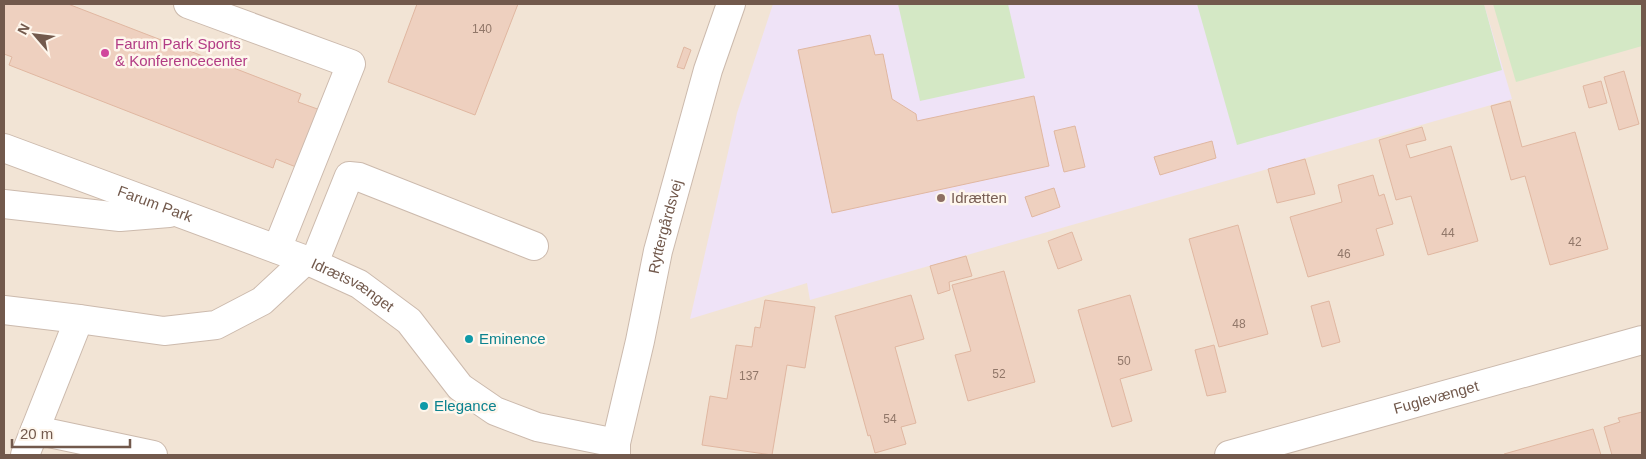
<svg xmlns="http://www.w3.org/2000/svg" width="1646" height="459" viewBox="0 0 1646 459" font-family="Arial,sans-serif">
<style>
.residential{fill:#f2e4d5}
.education{fill:#efe3f7}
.green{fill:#d4e8c5}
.building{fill:#eed0bf;stroke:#e0b7a1}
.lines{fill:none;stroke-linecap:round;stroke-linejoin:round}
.minor-casing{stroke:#ccbaad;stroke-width:30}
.minor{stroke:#fff;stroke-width:28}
.hotel-dot{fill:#d1479c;stroke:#fef6ec;stroke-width:2}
.education-dot{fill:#8d6e63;stroke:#fef6ec;stroke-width:2}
.culture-dot{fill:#0f9aa8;stroke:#fef6ec;stroke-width:2}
.labels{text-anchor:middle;stroke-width:5;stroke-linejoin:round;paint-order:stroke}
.number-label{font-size:12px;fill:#917769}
.hotel-label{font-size:15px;fill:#b23c85;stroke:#fef6ec;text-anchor:start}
.education-label{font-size:15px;fill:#785e54;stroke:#fef6ec;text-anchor:start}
.street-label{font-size:15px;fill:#72594c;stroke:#fef6ec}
.culture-label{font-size:15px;fill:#0d838f;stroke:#fef6ec;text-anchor:start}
</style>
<rect width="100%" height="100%" fill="#fbf2e6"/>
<!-- residential -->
<rect class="residential" x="4" y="4" width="1638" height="451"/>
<!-- education -->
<path class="education" d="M 773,4 L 1484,4 L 1512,99 L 810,300 L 807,283 L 690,319 L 737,113 Z"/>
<!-- green -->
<g class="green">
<path d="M 898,4 L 1008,4 L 1025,78 L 920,101 Z"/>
<path d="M 1197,4 L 1484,4 L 1502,70 L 1237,145 Z"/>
<path d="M 1493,4 L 1642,4 L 1642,46 L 1516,82 Z"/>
</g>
<!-- building -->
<g class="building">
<path d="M 4,4 L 68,4 L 301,94 L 298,102 L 323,111 L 301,169 L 276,159 L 273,168 L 9,65 L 12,57 L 4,54 Z"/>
<path d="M 417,4 L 518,4 L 475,115 L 388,82 Z"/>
<path d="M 870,35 L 875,55 L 883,54 L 892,99 L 916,114 L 917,121 L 1034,96 L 1049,166 L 832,213 L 798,50 Z"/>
<path d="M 684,47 L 691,50 L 684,69 L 677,67 Z"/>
<path d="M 1624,71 L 1639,124 L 1619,130 L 1604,77 Z"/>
<path d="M 1601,81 L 1607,103 L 1589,108 L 1583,86 Z"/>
<path d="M 1510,101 L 1522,147 L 1575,132 L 1608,249 L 1550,265 L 1525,176 L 1511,180 L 1491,106 Z"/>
<path d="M 1075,126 L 1085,167 L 1064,172 L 1054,131 Z"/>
<path d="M 1422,127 L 1426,140 L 1406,145 L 1410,158 L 1451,146 L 1478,241 L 1428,255 L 1411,196 L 1396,200 L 1379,140 Z"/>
<path d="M 1212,141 L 1216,158 L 1160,175 L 1154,157 Z"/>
<path d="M 1305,159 L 1315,194 L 1277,203 L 1268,169 Z"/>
<path d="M 1373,175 L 1379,196 L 1384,194 L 1393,224 L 1376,229 L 1384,255 L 1308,277 L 1290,217 L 1342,202 L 1338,185 Z"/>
<path d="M 1054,188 L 1060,207 L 1032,217 L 1025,197 Z"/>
<path d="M 1238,225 L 1268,334 L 1219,347 L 1189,239 Z"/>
<path d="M 1072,232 L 1082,260 L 1058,269 L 1048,241 Z"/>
<path d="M 966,256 L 972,276 L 949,282 L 950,290 L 938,294 L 930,266 Z"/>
<path d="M 1004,271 L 1035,382 L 968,401 L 955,355 L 971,351 L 952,285 Z"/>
<path d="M 911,295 L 924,339 L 895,347 L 916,423 L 901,427 L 906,444 L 875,453 L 870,435 L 868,436 L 835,316 Z"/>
<path d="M 1130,295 L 1152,370 L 1120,379 L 1132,421 L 1112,427 L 1078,310 Z"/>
<path d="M 765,300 L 815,307 L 805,368 L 787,365 L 772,455 L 702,445 L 710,396 L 727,399 L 736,345 L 752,347 L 755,327 L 760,328 Z"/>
<path d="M 1329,301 L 1340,342 L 1322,347 L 1311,306 Z"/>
<path d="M 1214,345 L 1226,392 L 1207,396 L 1195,350 Z"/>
<path d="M 1642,412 L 1642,455 L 1612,455 L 1604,427 L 1620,422 L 1618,418 Z"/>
<path d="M 1593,429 L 1601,455 L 1504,455 L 1504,454 Z"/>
</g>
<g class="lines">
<defs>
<g id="minor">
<path d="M 188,4 L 351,64 L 277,249"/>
<path id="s1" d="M 4,148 L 306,260 L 359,284 L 409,321 L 460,387 L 495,411 L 537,427 L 616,443"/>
<path d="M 4,204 L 120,217 L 169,213"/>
<path d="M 314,263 L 349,176 L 359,177 L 534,246"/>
<path d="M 4,310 L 79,319 L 164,331 L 216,325 L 262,301 L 306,260"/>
<path d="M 35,430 L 153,455"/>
<path d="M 25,455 L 79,319"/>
<path id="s2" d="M 616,455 L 616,443 L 640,341 L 658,251 L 708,70 L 731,4"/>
<path id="s3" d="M 1229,455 L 1642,340"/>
</g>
</defs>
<!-- minor casing -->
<use href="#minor" class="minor-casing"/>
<!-- minor -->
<use href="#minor" class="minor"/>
</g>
<!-- markers -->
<circle class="hotel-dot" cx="105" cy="53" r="5"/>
<circle class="education-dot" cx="941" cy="198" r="5"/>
<g class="culture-dot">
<circle cx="469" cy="339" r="5"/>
<circle cx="424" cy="406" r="5"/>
</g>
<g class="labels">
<!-- number labels -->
<g class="number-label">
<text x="482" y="33">140</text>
<text x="1448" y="237">44</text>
<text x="1575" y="246">42</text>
<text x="1344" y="258">46</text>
<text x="1239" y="328">48</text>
<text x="1124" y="365">50</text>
<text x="999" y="378">52</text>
<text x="749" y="380">137</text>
<text x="890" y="423">54</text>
</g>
<!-- hotel labels -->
<g class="hotel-label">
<text x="115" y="49">Farum Park Sports<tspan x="115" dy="17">&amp; Konferencecenter</tspan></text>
</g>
<!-- education labels -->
<g class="education-label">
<text x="951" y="203">Idrætten</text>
</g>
<!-- street labels -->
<g class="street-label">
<text dy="5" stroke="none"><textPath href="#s1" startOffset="161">Farum Park</textPath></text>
<text dy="5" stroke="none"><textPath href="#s2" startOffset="234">Ryttergårdsvej</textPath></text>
<text dy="5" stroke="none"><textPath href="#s1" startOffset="375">Idrætsvænget</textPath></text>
<text dy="5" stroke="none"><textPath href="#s3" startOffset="215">Fuglevænget</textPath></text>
</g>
<!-- culture labels -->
<g class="culture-label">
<text x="479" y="344">Eminence</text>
<text x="434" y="411">Elegance</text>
</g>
</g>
<!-- border -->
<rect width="1646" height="459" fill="none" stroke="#72594c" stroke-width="10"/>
<!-- north arrow -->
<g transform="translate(35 35) rotate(298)" stroke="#fef6ec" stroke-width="4" paint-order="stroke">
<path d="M0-4L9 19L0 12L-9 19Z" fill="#72594c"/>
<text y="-8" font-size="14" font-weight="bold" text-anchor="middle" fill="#72594c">N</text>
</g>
<!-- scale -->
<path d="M12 439v8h118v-8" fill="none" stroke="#72594c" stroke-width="2.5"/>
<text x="20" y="439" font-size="15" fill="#72594c" stroke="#fef6ec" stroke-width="4" paint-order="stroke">20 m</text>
</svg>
